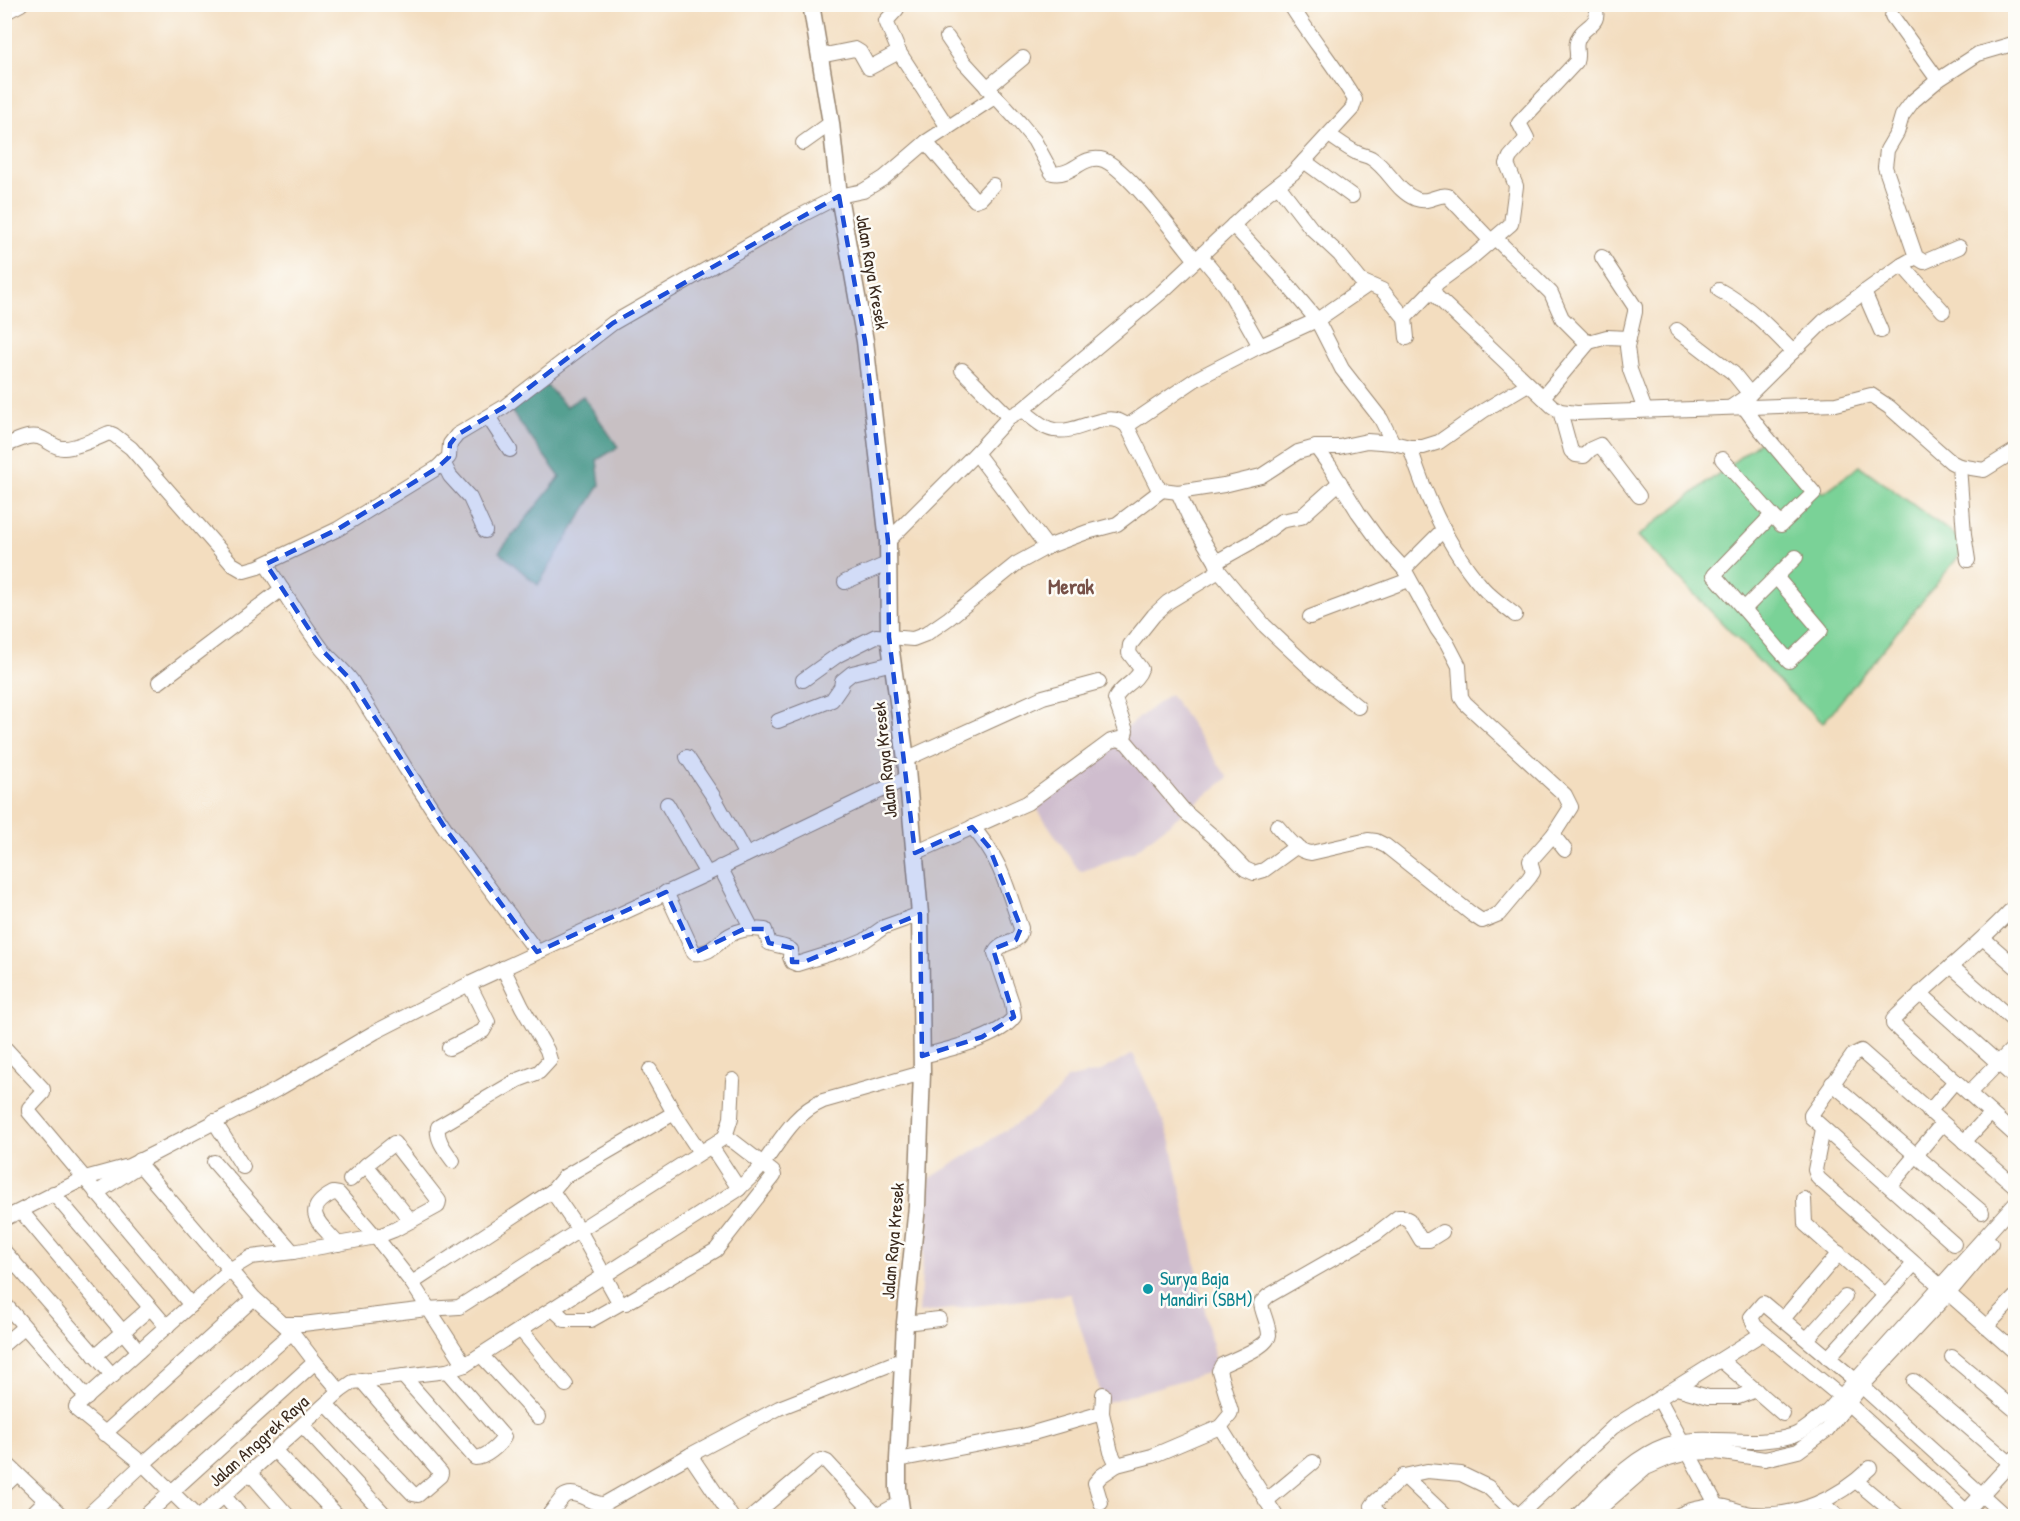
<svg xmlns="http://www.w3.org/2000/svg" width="2020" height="1521" viewBox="0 0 2020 1521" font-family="'Patrick Hand',sans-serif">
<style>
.industrial{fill:#cfbdce}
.green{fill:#7ad297;stroke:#5a7e5a;stroke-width:1.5}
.forest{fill:#63b480;stroke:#4f6f4f;stroke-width:1.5}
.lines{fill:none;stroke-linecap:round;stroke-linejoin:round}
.minor-casing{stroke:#97846e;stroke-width:16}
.major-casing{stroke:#97846e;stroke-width:19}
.minor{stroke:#fff;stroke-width:14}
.major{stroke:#fff;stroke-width:16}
.marked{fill:#1d4ed8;fill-opacity:0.2;stroke:#1d4ed8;stroke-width:4.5;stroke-dasharray:12 8;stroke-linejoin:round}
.culture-dot{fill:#0f9aa8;stroke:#fdfcf7;stroke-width:2}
.labels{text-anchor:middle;stroke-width:5;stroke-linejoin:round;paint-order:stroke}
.street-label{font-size:18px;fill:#3b2a1e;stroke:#fdfcf7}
.culture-label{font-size:18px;fill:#0d838f;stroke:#fdfcf7;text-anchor:start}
.quarter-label{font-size:21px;font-weight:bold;fill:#775148;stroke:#fdfcf7}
</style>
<rect width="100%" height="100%" fill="#fdfcf7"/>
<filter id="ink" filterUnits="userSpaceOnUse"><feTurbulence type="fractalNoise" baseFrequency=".0167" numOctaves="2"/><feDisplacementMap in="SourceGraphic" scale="12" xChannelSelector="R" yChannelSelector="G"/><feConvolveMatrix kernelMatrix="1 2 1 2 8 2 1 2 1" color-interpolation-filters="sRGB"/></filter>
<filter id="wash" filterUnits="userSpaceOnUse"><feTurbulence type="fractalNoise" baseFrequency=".008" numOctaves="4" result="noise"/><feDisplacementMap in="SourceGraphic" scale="24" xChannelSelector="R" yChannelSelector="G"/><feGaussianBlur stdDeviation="1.35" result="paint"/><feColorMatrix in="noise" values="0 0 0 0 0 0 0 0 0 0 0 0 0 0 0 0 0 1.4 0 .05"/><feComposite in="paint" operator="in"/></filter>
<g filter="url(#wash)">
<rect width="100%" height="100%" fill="#f3ddbf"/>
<!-- industrial -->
<g class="industrial">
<path d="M 1170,694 L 1228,778 L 1133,852 L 1080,872 L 1031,800 Z"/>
<path d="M 1133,1054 L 1163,1120 L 1171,1142 L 1217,1370 L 1104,1403 L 1070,1294 L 919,1313 L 929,1179 L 1030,1115 L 1056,1094 L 1066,1079 L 1099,1072 Z"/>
</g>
<!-- green -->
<path class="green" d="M 1762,440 L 1823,493 L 1860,466 L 1968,545 L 1823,723 L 1783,686 L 1638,536 Z"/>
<!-- forest -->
<path class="forest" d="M 547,386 L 566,407 L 583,396 L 618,447 L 597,460 L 600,485 L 538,585 L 499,552 L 560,477 L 509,408 Z"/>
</g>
<g filter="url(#ink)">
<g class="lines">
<defs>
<g id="minor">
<path d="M 1594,4 C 1604,27 1581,24 1577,42 C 1575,49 1579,54 1576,62 L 1519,123 L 1527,138 L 1510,157 L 1507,164 L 1516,186 L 1511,224 L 1470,259 L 1437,283 L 1433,289 L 1437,297 L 1552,406 L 1560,411 L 1577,413 L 1836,404 L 1871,395 L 1889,407 L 1951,462 L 1959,466 L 1984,470 L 2016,450"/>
<path d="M 897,9 L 886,21 L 899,52"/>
<path d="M 4,13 L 21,4"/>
<path d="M 1892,16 L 1938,80"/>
<path d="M 947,37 L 964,62 L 1020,123 L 1034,140 L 1052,173 C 1071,177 1082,156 1100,159 C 1124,163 1179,240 1196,260"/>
<path d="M 820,56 L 855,49 L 860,52 L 869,68 L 899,52 L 947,126"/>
<path d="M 987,88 L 1023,58"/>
<path d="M 1329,135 C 1338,141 1347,148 1357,153 C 1362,155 1367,156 1371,158 C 1389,169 1396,191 1416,199 C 1430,204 1437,193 1448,196 L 1491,241"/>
<path d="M 926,142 L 975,200 L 981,198 L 993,185"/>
<path d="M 803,143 L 831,123"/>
<path d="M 1304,161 L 1352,196"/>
<path d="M 1278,185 L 1311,228 L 1340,255 L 1361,281 L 1382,290 L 1405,318 L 1407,338"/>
<path d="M 1233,225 L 1280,276 L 1317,320 L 1342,369 L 1381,419 L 1393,443"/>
<path d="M 1495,238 L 1551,293 L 1562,318 L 1584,340 L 1589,342 L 1607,337 L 1629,338"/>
<path d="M 1959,247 L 1924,262 L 1916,257 L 1885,167 L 1887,150 L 1897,133 L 1902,116 L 1913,101 L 1938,80 L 1978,54 L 2016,43"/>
<path d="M 1201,256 L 1226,286 L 1260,346"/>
<path d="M 1602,257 L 1635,307 L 1635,312 L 1627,347 L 1630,370 L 1645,410"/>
<path d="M 1902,265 L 1943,311"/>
<path d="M 1719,290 C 1749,306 1770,328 1793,352"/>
<path d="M 1864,292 L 1881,331"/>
<path d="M 1405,318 L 1433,289"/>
<path d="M 1677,330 L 1733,373 L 1750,394"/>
<path d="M 962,370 L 1009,417"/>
<path d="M 1543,397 L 1589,342"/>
<path d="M 1731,407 L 1750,394 L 1824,321 L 1902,265 L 1916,257"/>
<path d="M 1022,410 C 1032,417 1042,428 1054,430 C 1079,435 1107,407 1127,426 L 1157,486 L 1162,490 L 1178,492 L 1224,485 L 1261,476 L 1298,452 L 1316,447 L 1339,447 L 1367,441 L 1393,443 L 1410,447 L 1423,447 L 1439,442 L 1483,411 L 1528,384"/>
<path d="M 1560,411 L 1571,451 L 1576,455 L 1584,456 L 1591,449 L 1600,445 L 1639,496"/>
<path d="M 489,418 L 510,450"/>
<path d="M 1127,426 L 1196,379 L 1260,346 L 1317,320 L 1368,285"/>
<path d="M 4,446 C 18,441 32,431 45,440 C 51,443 56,448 63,448 C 74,449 98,438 109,433 L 114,435 L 131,448 L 232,564 L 244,571 L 258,567 L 338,529 L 437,468 L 449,457 L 450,444 L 457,435 L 504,407 L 613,323 L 794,219 L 839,196 L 863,191 L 884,178 L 926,142 L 996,96"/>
<path d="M 1410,447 C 1425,496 1449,549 1483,588 C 1492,598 1504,606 1515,615"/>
<path d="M 976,453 L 1047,547"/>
<path d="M 1722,459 L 1781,525 L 1814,493 L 1760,429 L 1744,407"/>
<path d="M 443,462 L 450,476 L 470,498 L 485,531"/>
<path d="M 1959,466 L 1964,534 L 1968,560"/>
<path d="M 1178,492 L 1190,519 L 1216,562 L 1219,571 L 1264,625 L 1313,671 L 1358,707"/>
<path d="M 1772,515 L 1714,575 L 1789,661 L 1821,630 L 1776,577"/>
<path d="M 888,541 L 976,453 L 1009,417 L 1022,410 L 1163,291 L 1266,194 L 1293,173 L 1352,109 L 1355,100 C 1336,67 1310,37 1290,4"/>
<path d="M 1216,562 L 1257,539 L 1281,521 L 1301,517 L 1340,482"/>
<path d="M 266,564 C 284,593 302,622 322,649 C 331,660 342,668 351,680 L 406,769 L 447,831 L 537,952"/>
<path d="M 1404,569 L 1444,529"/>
<path d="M 845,582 L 889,563"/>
<path d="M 1744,609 L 1796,557"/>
<path d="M 1310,617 L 1409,580"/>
<path d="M 803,680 L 838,655 L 876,636 L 913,639 L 926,634 L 949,618 L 1016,564 L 1047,547 L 1087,532 L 1117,524 L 1162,490"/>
<path d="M 159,682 L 282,589"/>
<path d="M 778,721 L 832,700 L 841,687 L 842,681 L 852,673 L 893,663"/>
<path d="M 1123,741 L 1126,731 L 1115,699 C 1121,686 1137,682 1141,669 L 1129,653 L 1130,645 L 1154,615 L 1168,602 L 1219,571"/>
<path d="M 687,757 L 713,796 L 746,855"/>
<path d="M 906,759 L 1043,697 L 1099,682"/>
<path d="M 667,804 L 707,874"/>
<path d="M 1277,826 C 1286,836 1297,852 1311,853 L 1368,840 L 1376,841 L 1386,846 L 1473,915 L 1482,921 L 1499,914 L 1529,878 L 1533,872 L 1530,861 L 1553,835 L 1571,807 L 1565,795 L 1465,703 L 1461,697 L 1459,666 L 1447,643 L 1437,629 L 1404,569 L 1382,545 L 1358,512 L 1329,465 L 1316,447"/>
<path d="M 1553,835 L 1565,850"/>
<path d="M 915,853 L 1027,803 L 1111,741 L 1119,739 L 1127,743 L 1185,812 L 1215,838 L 1245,869 L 1254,873 L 1264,870 L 1297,846"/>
<path d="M 720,867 L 752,929 L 765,930 L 769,943 C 776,946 784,945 791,950 L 790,957 L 792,962 L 797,964 L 845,949 L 864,941 L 884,927 L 920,914"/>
<path d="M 666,892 L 694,953 C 707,955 715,946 724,939 C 731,933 743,929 752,929"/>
<path d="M 2016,910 L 2013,909 L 2009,912 C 1972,951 1930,982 1893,1020 L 1893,1024 L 1899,1030 L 2016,1136"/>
<path d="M 1984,939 L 2016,967"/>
<path d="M 1951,966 L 2016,1023"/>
<path d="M 1920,993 L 2016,1079"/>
<path d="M 4,1047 L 43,1089 L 43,1093 L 29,1108 L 29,1112 L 191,1305"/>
<path d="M 449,1048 L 483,1031 L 488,1022 L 469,984"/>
<path d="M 922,1056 C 947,1050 999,1038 1014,1017 L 1012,1003 L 995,953 C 1002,939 1020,947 1021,928 C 1007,889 1001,858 972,827"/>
<path d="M 650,1070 L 674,1113"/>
<path d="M 1832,1083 L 1982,1212"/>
<path d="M 1969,1093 L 2016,1045"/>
<path d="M 1929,1112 L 1955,1081"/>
<path d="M 214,1121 L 243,1167"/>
<path d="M 1823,1129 L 1815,1170 L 1818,1178 L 2016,1353"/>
<path d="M 725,1137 L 731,1118 L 733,1080"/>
<path d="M 1964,1142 L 1991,1113"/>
<path d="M 711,1146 L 739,1189"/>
<path d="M 139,1160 L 140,1165 L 254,1298 L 292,1332 L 315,1362 L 340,1391"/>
<path d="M 453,1161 C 446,1151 436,1140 438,1127 L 518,1080 L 539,1072 L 550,1060 L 547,1050 L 522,1007 L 503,968"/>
<path d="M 214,1162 L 293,1252"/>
<path d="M 350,1180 L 366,1165"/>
<path d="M 1890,1186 L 1942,1124"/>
<path d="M 53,1193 L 167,1327"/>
<path d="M 96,1193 L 137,1167"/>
<path d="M 1804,1199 L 1805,1224 L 1885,1295"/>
<path d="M 21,1211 L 139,1351"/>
<path d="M 4,1219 L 85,1178 L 129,1166 L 157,1152 L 278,1089 L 375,1032 L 469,984 L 707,874 L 907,778"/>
<path d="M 338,1244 C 321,1224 299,1211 333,1193 L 339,1194 L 376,1237 L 412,1283 L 465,1365"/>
<path d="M 1954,1244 L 1811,1117 L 1811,1115 L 1853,1055 L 1861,1051 L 2016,1187"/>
<path d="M 4,1251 L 113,1376"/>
<path d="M 412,1283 L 552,1191 L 564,1177 L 674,1113 L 700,1152"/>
<path d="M 4,1303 L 87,1398"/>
<path d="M 553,1309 L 565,1320 L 591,1320 L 621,1303"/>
<path d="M 1783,1319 L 1839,1253"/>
<path d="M 905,1323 L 939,1319"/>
<path d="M 284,1324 L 303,1324 L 427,1309 L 459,1307 L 725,1137 L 733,1141 L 773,1172 L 774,1176 L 716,1250 L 626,1303 L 621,1303 L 618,1300 L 579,1230 L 552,1191"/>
<path d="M 1986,1327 L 2016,1296"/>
<path d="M 521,1330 L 566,1385"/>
<path d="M 1807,1339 L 1845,1297"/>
<path d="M 4,1344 L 24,1327"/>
<path d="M 481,1355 L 538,1417"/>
<path d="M 95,1356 L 150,1308"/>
<path d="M 1952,1357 L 2016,1411"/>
<path d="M 1828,1358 L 1914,1264"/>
<path d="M 1722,1361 L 1783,1414"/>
<path d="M 403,1376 L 475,1458 C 485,1458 499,1446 504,1437 L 447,1371"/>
<path d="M 1914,1381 L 2016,1468"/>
<path d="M 1677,1388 L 1708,1397 L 1738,1397 L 1756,1390"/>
<path d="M 1659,1399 L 1721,1513"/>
<path d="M 327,1405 L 413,1494 L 418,1495 L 440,1476 L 441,1473 L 361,1380"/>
<path d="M 1102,1413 L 1103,1394"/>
<path d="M 303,1426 L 386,1516"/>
<path d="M 1220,1427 L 1276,1516"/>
<path d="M 104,1434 L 254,1298"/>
<path d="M 275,1451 L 338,1516"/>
<path d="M 690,1455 L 731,1516"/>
<path d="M 898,1460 L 1026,1435 L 1102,1413 L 1111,1452 L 1117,1465 L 1152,1456 L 1220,1427 L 1230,1415 L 1231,1411 L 1219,1371 L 1222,1365 C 1232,1360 1268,1347 1269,1335 C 1269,1325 1262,1313 1261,1303 L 1268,1296 L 1376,1234 L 1398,1217 L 1403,1217 L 1409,1220 L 1421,1240 L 1429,1240 L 1442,1232"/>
<path d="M 4,1461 L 62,1516"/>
<path d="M 250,1473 L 288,1516"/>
<path d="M 1404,1476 L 1446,1516"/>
<path d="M 1856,1481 L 1898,1516"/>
<path d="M 4,1486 L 17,1474"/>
<path d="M 224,1496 L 241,1516"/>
<path d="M 1266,1501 L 1313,1462"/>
<path d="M 1101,1503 L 1095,1483 L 1101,1476 L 1117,1465"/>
<path d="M 1821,1503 L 1837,1516"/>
<path d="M 30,1516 L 46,1500"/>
<path d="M 87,1516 L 143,1464 L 292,1332"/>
<path d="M 145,1516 L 315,1362"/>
<path d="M 196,1516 L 143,1464 L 77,1410 L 76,1407 L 231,1269 L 251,1257 L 293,1252 L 376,1237 L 394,1230 L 438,1206 L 439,1201 L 436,1197 L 394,1143 L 366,1165 L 411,1221"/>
<path d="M 201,1516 L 340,1391 L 353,1382 L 447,1371 L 465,1365 L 739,1189 C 745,1182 753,1176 759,1169 C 779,1144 792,1114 823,1101 L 922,1073"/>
<path d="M 548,1516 C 553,1510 558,1503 563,1497 C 575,1487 591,1505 604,1504 L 690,1455 L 779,1408 L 904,1359"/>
<path d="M 753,1516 L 817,1462 L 822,1460 L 827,1462 L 875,1514 L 880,1514 L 900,1503"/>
<path d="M 1381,1516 L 1372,1506 L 1375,1502 L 1404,1476 L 1427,1471 L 1461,1474 L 1488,1487 L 1518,1516"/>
<path d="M 1518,1516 L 1613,1427 L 1763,1333"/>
<path d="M 1577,1516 C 1604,1490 1630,1458 1666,1445 C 1703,1432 1754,1449 1794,1435 C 1806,1431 1818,1418 1828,1411 L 2016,1202"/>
<path d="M 1591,1516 L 1646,1468 L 1669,1458 L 1688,1453 L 1716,1452 L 1765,1459 L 1798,1451 L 1827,1430 L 1861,1387 L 1948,1294 L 1991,1243"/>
<path d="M 1677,1516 C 1688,1510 1704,1506 1717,1506 C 1729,1506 1741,1513 1753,1514 C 1797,1518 1839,1498 1870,1468"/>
<path d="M 1962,1516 L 2016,1457"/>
<path d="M 1971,1516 L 1840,1396 L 1755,1326 L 1751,1317 L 1763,1303 L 1855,1380 L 2005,1516"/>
</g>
<path id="major" d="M 811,4 L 831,123 L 839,196 L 865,341 L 874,420 L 888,541 L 889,637 L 906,759 L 920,914 L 922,1073 L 917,1206 L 905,1323 L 898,1460 L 898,1488 L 902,1516"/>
</defs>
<!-- minor casing -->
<use href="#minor" class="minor-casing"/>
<!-- major casing -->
<use href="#major" class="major-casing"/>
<!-- minor -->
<use href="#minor" class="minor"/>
<!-- major -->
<use href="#major" class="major"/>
</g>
</g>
<!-- marked area -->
<path class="marked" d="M 839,196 L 865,341 L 888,541 L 889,637 L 915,853 L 972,827 L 989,847 L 1021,928 L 1016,940 L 993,949 L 1014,1017 L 982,1037 L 922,1056 L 920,914 L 804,962 L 792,962 L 792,948 L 769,943 L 764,929 L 744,929 L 694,953 L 666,892 L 537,952 L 447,831 L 351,680 L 324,652 L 266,564 L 338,529 L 437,468 L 449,457 L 450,444 L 457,435 L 504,407 L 613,323 Z"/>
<!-- markers -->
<circle class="culture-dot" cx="1148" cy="1289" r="6"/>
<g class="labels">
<!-- street labels -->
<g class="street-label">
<text transform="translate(872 272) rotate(80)" y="6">Jalan Raya Kresek</text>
<text transform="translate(885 760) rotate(-96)" y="6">Jalan Raya Kresek</text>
<text transform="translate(893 1241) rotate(-85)" y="6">Jalan Raya Kresek</text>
<text transform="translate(259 1441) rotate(-42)" y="6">Jalan Anggrek Raya</text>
</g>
<!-- culture labels -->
<g class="culture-label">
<text x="1160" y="1285">Surya Baja<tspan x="1160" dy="21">Mandiri (SBM)</tspan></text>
</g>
<!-- quarter labels -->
<g class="quarter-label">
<text x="1071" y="594">Merak</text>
</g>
</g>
<!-- margin -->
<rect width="2020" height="1521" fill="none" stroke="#fdfcf7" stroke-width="24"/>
</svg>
